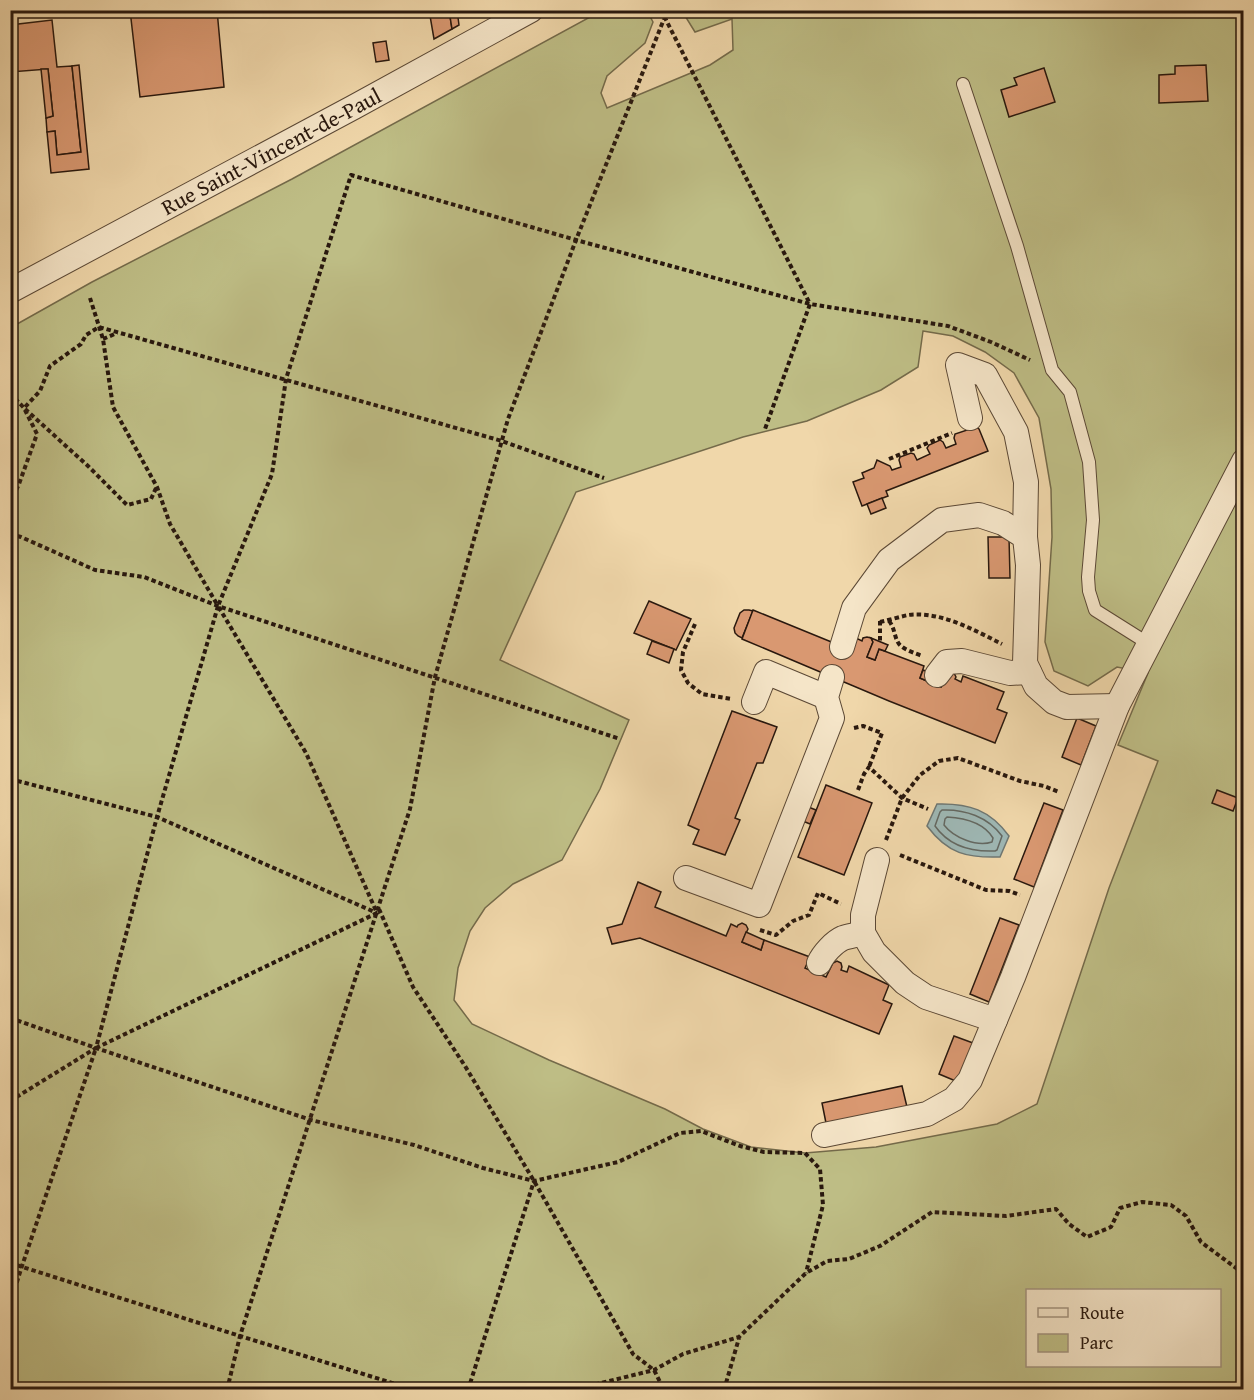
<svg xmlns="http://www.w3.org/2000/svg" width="1254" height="1400" viewBox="0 0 1254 1400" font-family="'Gentium Book Plus',serif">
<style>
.green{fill:#bebd85;stroke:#746a4a;stroke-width:1.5;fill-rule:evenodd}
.water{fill:#9eb7b4;stroke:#6f7772;stroke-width:1.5}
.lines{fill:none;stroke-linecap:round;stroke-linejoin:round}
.shore{stroke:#646861;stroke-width:1.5}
.building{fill:#d99871;stroke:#29180e;stroke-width:1.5}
.lane-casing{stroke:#5b4835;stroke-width:14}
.street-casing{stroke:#5b4835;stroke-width:26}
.path{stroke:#29180e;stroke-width:4;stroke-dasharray:4.5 3;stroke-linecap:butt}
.lane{stroke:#f5e5c8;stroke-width:12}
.street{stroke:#f5e5c8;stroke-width:24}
.labels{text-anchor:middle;stroke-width:4.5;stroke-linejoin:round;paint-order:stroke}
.street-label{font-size:22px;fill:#29180e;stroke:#f5e5c8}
</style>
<rect width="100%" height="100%" fill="#f0d7aa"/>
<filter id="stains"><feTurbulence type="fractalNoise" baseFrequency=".00333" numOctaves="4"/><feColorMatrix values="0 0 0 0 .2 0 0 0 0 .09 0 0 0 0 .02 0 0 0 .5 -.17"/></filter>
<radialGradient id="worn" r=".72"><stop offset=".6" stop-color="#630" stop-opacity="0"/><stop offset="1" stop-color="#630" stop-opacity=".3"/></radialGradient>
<!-- green -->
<path class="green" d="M 601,11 L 647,11 L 653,22 L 645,43 L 607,76 L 601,93 L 607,108 L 710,65 L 733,50 L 732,19 L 695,32 L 682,11 L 1243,11 L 1243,1389 L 11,1389 L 10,328 L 92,282 L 292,179 ZM 923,331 L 953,336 L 985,352 L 1014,373 L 1039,418 L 1051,489 L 1052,537 L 1045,642 L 1054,671 L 1088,686 L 1117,667 L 1148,673 L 1118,745 L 1158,761 L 1109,888 L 1037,1104 L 997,1124 L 876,1147 L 805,1153 L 751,1147 L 703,1129 L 665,1109 L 549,1060 L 472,1024 L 454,1000 L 458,968 L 470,931 L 485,908 L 513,884 L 562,860 L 600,789 L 629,720 L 500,660 L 576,492 L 743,437 L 807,421 L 881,390 L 918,367 ZM 1028,1290 L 1220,1290 L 1220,1366 L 1028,1366 Z"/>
<!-- water -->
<path class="water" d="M 937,804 C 969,803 990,810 1009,836 L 1000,857 C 967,858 948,854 927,826 Z"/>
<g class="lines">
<!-- shore -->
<g class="shore">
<path d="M 942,810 C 965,809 988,817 1002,836 L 997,850 L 995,851 C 971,852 949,846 935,826 L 940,812 Z"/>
<path d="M 947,817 C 964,818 984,823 993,838 L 992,842 C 977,847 954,838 944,825 L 945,819 Z"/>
</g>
</g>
<!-- building -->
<g class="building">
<path d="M 130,10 L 217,10 L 224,87 L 140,97 Z"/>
<path d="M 429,10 L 449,10 L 452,29 L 434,39 Z"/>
<path d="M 449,10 L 457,10 L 459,25 L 452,29 Z"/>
<path d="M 52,20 L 57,67 L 72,66 L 81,152 L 57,155 L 55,131 L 47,132 L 46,118 L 53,116 L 48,69 L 10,72 L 10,25 Z"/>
<path d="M 386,41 L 389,60 L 376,62 L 373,43 Z"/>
<path d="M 79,65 L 89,169 L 51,173 L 47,132 L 55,131 L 57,155 L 81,152 L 72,66 Z"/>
<path d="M 1206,65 L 1208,101 L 1159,103 L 1159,75 L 1175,74 L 1175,66 Z"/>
<path d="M 1044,68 L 1055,102 L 1009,117 L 1001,90 L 1017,85 L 1014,78 Z"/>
<path d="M 41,69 L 48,69 L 53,116 L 46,118 Z"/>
<path d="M 976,427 L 979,429 L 988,451 L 886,491 L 888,496 L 862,506 L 853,482 L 864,478 L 862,473 L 874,468 L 877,460 L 890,466 L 892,470 L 901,467 L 899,460 L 900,457 L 911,453 L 914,454 L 917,460 L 930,454 L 927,448 L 929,445 L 940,440 L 943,442 L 946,448 L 956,444 L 954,438 L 955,434 Z"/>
<path d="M 882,498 L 886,508 L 871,514 L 867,504 Z"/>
<path d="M 988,537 L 1009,537 L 1010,578 L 989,578 Z"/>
<path d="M 649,601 L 691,619 L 676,650 L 634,633 Z"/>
<path d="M 744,610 L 749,610 L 753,611 L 742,638 L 738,636 L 735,633 L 734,628 L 740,613 Z"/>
<path d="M 753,610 L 851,650 L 856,638 L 862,641 L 863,638 L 867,637 L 871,638 L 873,642 L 867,657 L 875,660 L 879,649 L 924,666 L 920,678 L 941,687 L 946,673 L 954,673 L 956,677 L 955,679 L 961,682 L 963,676 L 1004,692 L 997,709 L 1007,713 L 995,743 L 889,701 L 742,639 Z"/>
<path d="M 871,638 L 888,645 L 885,651 L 879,649 L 875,660 L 867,657 L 873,642 Z"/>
<path d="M 652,641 L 674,649 L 669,663 L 647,654 Z"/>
<path d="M 923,670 L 944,678 L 941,687 L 920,678 Z"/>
<path d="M 732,711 L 777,727 L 763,763 L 757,763 L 735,818 L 740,820 L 725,855 L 693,844 L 699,830 L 688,825 Z"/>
<path d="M 1077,718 L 1096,726 L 1081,765 L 1062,757 Z"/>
<path d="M 826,785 L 872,803 L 844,875 L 798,857 Z"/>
<path d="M 1217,790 L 1238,798 L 1233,811 L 1212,803 Z"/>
<path d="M 1044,803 L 1063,810 L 1034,887 L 1014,879 Z"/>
<path d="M 803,805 L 816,810 L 810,824 L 798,819 Z"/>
<path d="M 638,882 L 661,892 L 655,907 L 726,936 L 731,924 L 737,927 L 738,925 L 742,923 L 746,925 L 748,929 L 742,942 L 761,950 L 764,940 L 810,957 L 805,968 L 826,977 L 833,963 L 837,961 L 841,963 L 842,967 L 841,970 L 847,972 L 849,966 L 889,985 L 883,1000 L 892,1004 L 879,1034 L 640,938 L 612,944 L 607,928 L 622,924 Z"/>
<path d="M 1000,918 L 1019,925 L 989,1002 L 970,994 Z"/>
<path d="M 746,932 L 764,940 L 761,950 L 742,942 Z"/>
<path d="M 954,1036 L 973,1043 L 958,1082 L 939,1074 Z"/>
<path d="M 902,1086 L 907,1107 L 826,1123 L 822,1103 Z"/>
</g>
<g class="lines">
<defs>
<path id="lane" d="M 963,84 L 1017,246 L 1052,370 L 1070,392 L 1089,462 L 1093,520 L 1088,577 L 1089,591 L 1095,610 L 1149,644"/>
<g id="street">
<path d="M 10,291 L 354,107 L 531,10"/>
<path d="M 970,418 L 958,365 L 985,375 L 1016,432 L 1026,482 L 1025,537"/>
<path d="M 842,647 L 854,608 L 889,560 L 942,520 L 979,515 L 1003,523 L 1025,537 L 1028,565 L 1025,663 L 1036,686 L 1054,702 L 1067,707 L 1117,706"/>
<path d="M 937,675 L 947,662 L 962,661 L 1010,673 L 1029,672"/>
<path d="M 754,702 L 766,672 L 826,697"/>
<path d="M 877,860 L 863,915 L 863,933 L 874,952 L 905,983 L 926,997 L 995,1020"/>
<path d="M 686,878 L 759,905 L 832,718 L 826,697 L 832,677"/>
<path d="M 819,963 C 823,954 834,942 843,938 C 849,936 857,935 863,933"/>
<path d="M 824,1135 L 927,1114 L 954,1099 L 970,1080 L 1013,977 L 1117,706 L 1244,461"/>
</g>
</defs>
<!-- lane casing -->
<use href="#lane" class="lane-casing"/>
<!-- street casing -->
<use href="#street" class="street-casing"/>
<!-- path -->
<g class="path">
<path d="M 661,10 L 810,304 L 765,429"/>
<path d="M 103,339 L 117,333"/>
<path d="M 10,393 L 24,408 L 37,434 L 19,484 L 10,503"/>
<path d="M 889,459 L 952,433"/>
<path d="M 156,488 L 151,499 L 127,505 L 88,466 L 24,408 L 40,391 L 50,366 L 81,344 L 86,335 L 99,327 L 502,441 L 604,478"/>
<path d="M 10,534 L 21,537 L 95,570 L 144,577 L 218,606 L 620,739"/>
<path d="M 880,621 L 880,642"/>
<path d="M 889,621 C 895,628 894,637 899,644 C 904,650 915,653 922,656"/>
<path d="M 880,622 C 889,620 899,617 908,615 C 941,611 974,630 1002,644"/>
<path d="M 695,624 L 683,652 L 681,670 L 688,683 L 702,694 L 732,699"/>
<path d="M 854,728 L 863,726 L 882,733 L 869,767"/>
<path d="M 10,779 L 157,817 L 377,913"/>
<path d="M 858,790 L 864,774 L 869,767 L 902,798 L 928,809"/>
<path d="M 886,840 L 902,798 L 920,775 L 939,761 L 958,758 L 1020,781 L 1044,786 L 1059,792"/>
<path d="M 900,855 L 986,890 L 1009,891 L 1020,895"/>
<path d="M 379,909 L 413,987 L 465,1066 L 534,1181 L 633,1354 L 654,1370 L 664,1390"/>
<path d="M 760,930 L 776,935 L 793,921 L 809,915 L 818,893 L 841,904"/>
<path d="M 10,1018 L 96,1048 L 311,1120 L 414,1145 L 483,1168 L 534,1181 L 618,1162 L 680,1133 L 701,1131 L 740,1146 L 764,1152 L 805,1153 L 820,1169 L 823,1205 L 806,1273"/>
<path d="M 10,1101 L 96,1048 L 157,817 L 218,606 L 170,524 L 157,487 L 113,407 L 103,339 L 90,298"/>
<path d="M 10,1263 L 240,1336 L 415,1390"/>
<path d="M 10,1304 L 22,1266 L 96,1048 L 377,913 L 306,753 L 218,606 L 272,474 L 286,379 L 351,175 L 576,240 L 810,304 L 948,326 L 991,342 L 1030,360"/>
<path d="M 227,1390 L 240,1336 L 410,809 L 435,677 L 508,419 L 576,240 L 664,19"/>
<path d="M 468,1390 L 534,1181"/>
<path d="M 573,1390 L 654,1370 L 683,1354 L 739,1337 L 806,1273 L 827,1261 L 849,1259 L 880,1246 L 932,1212 L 1006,1216 L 1056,1209 L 1069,1224 L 1087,1237 L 1111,1227 L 1120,1208 L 1142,1202 L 1171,1205 L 1186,1216 L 1201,1242 L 1244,1274"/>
<path d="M 724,1390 L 739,1338"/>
</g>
<!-- lane -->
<use href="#lane" class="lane"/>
<!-- street -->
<use href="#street" class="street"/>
</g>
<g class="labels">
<!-- street labels -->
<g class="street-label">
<text transform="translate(271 151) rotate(-28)" y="8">Rue Saint-Vincent-de-Paul</text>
</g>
</g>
<!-- margin -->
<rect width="1254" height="1400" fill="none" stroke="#f0d7aa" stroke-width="36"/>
<rect x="12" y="12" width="1230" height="1376" fill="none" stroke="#29180e" stroke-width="3"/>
<rect x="18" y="18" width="1218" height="1364" fill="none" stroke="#29180e" stroke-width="1.5"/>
<!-- legend -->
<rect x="1026" y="1289" width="195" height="78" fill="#f5e5c8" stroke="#a3937e" stroke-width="1.5"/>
<rect x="1038" y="1308" width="30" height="9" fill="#f5e5c8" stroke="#a3937e" stroke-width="1.5"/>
<text x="1080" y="1319" font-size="18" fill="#29180e">Route</text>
<rect x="1038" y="1334" width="30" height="18" fill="#bebd85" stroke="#a3937e" stroke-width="1.5"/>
<text x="1080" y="1349" font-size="18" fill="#29180e">Parc</text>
<rect width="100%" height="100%" filter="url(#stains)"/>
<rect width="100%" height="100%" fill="url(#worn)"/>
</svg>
